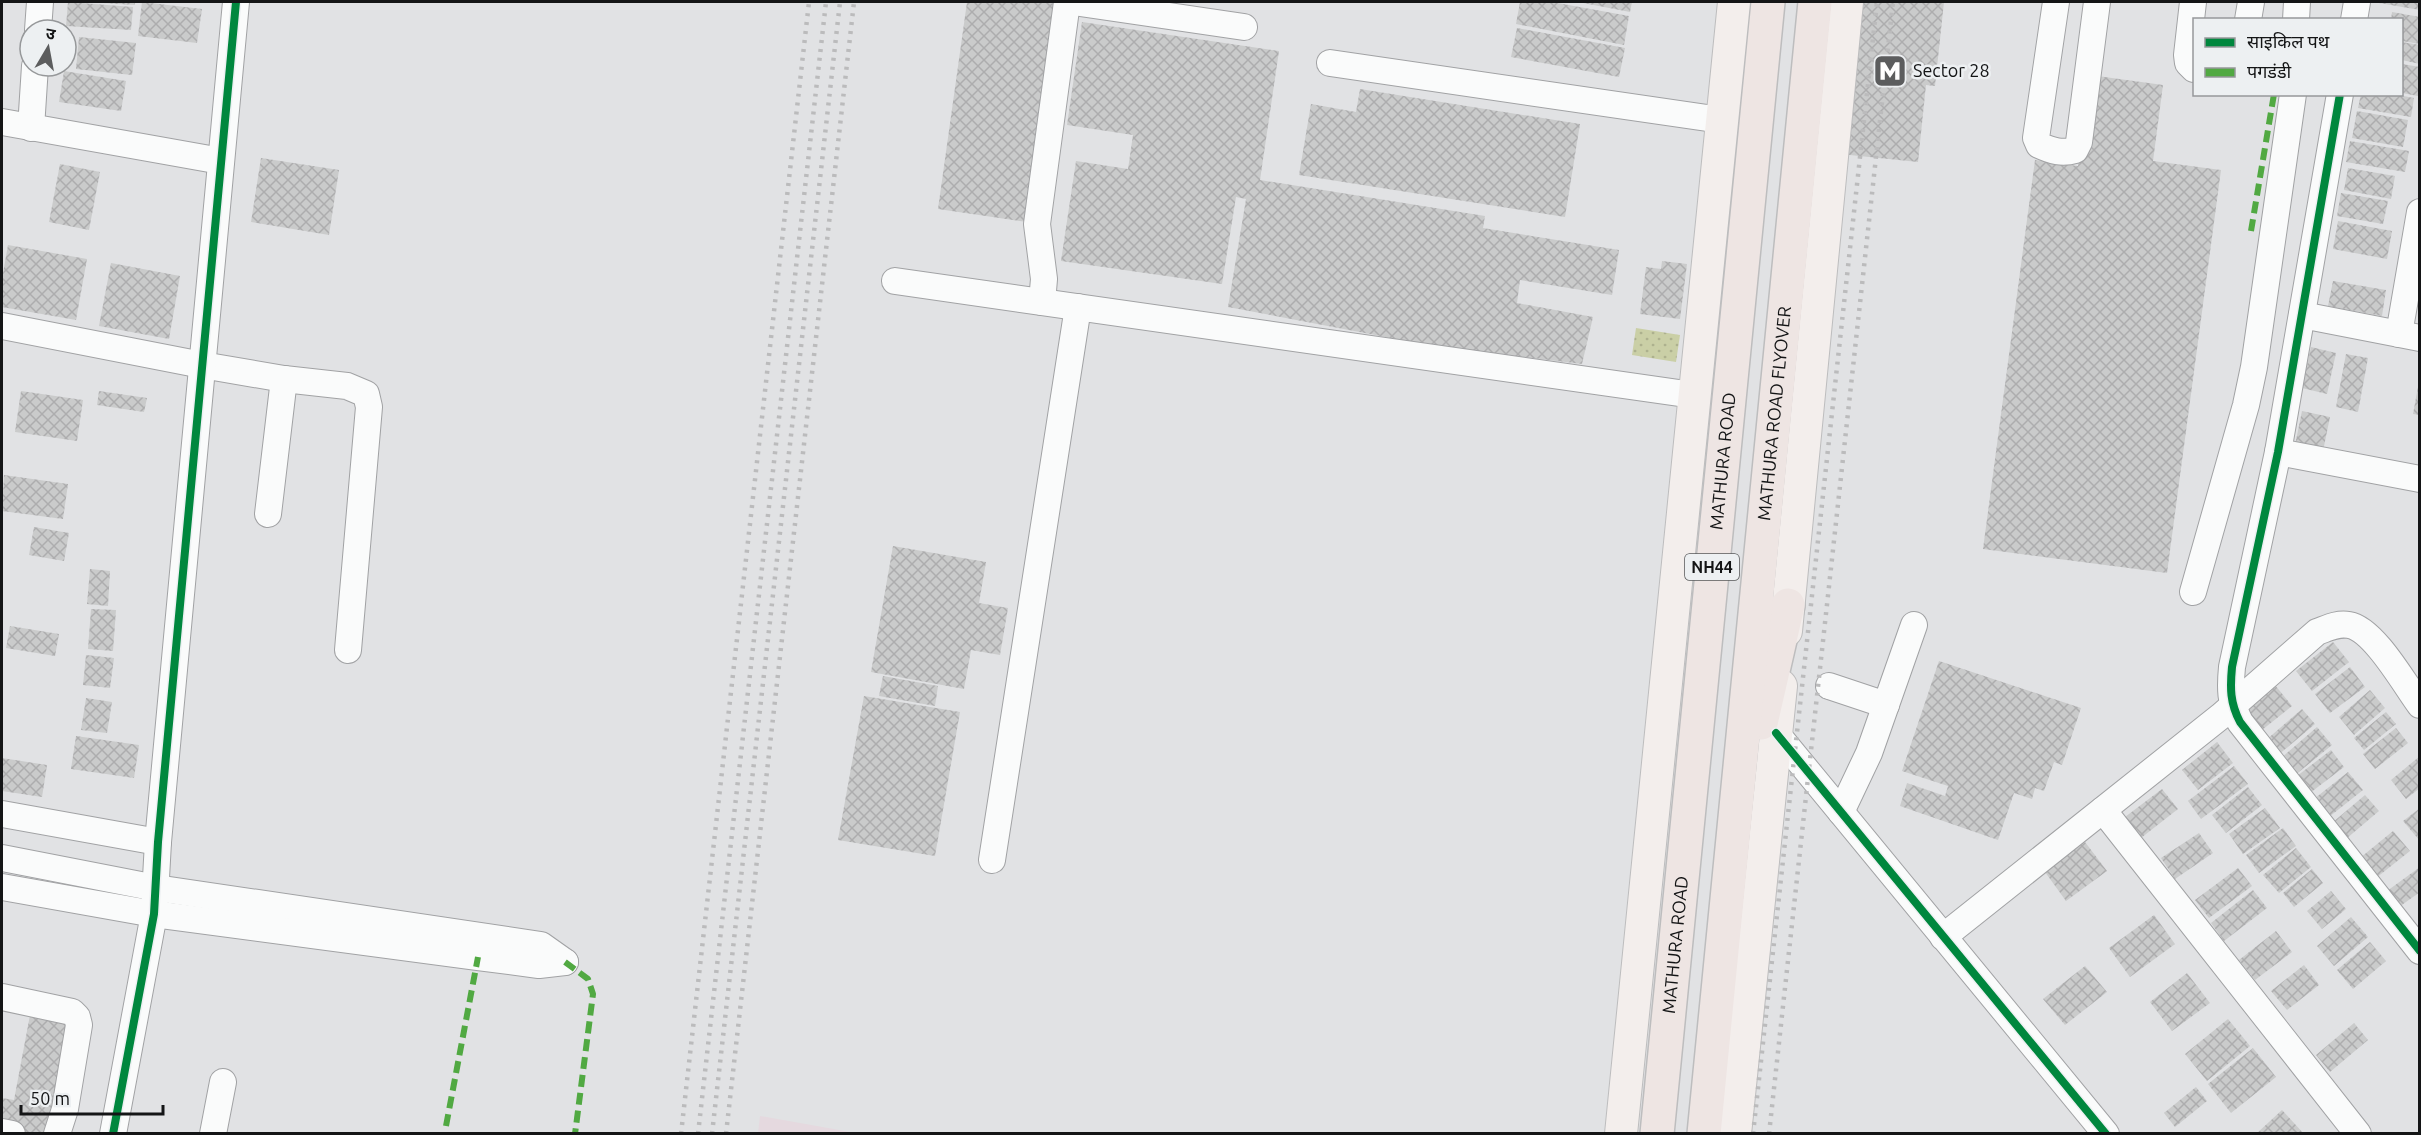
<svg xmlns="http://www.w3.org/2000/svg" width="2421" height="1135" viewBox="0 0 2421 1135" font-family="Ubuntu,'Noto Sans Devanagari',sans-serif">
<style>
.education{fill:#e5d9df}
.garden{fill:url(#garden-dots)}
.building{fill:url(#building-cross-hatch)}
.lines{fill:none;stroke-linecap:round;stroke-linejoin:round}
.minor-casing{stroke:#a1a2a4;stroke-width:28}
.major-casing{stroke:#bdbdbe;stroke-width:34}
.highway-casing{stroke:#bdbdbe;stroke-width:36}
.minor{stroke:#fafbfb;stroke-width:26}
.major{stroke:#f3eeec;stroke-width:32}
.highway{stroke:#eee5e3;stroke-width:33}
.rail{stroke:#bbbbbc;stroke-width:4.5;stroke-dasharray:3 6;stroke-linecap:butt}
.quiet{stroke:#51a942;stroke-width:6;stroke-dasharray:12 6;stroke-linecap:butt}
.cycleway-casing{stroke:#edf0f2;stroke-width:11}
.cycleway{stroke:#00873e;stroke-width:8}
.labels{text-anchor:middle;stroke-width:5;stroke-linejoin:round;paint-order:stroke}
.shield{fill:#edf0f2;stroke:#555758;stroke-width:1.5}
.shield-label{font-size:16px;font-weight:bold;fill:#141516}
.poi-label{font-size:18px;fill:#141516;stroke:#edf0f2;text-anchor:start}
.street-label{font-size:18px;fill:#141516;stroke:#edf0f2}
</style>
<defs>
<pattern id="garden-dots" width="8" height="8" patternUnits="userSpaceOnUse" patternTransform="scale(1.5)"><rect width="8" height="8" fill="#cacfa6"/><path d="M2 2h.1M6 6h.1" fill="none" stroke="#adb18e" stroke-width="1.8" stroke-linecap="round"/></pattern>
<pattern id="building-cross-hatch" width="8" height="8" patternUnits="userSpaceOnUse" patternTransform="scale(1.5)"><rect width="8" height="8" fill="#cacbcb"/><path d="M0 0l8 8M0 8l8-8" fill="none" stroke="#adadae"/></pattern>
</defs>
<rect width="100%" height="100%" fill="#e1e2e4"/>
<!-- education -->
<path class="education" d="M 760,1116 L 856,1133 L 758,1133 Z"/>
<!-- garden -->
<path class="garden" d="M 1636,328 L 1680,335 L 1676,362 L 1632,355 Z"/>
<!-- building -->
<g class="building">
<path d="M 68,2 L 133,7 L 131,30 L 66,26 Z"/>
<path d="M 103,2 L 135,2 L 135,5 L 103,3 Z"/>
<path d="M 142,2 L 202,9 L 197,43 L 138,36 Z"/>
<path d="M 967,2 L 1042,2 L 1058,4 L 1027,222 L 938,209 Z"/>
<path d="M 1520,2 L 1552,2 L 1629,16 L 1624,45 L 1516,24 Z"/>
<path d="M 1578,2 L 1632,2 L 1630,12 Z"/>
<path d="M 1841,2 L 1944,2 L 1935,86 L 1926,85 L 1918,162 L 1840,154 Z"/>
<path d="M 2379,2 L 2420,2 L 2420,10 L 2379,3 Z"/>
<path d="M 2392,12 L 2420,17 L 2420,44 L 2402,41 L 2402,20 L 2391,20 Z"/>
<path d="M 1082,22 L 1279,51 L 1260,180 L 1485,216 L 1483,228 L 1619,250 L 1612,295 L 1520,280 L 1517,303 L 1593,317 L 1582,364 L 1433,346 L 1228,307 L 1246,199 L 1236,197 L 1222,284 L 1061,261 L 1076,161 L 1128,169 L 1133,135 L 1067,125 Z"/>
<path d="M 1517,28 L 1625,48 L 1619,77 L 1511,57 Z"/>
<path d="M 79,37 L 136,43 L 132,75 L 76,69 Z"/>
<path d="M 2402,42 L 2420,45 L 2420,64 L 2402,60 Z"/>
<path d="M 2402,64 L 2420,67 L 2418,96 L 2402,93 Z"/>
<path d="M 64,71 L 126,81 L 121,111 L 59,102 Z"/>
<path d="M 2090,75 L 2163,85 L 2153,161 L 2221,170 L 2167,573 L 1983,549 L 2035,160 L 2078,166 Z"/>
<path d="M 1360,89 L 1580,124 L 1565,217 L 1299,175 L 1311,104 L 1356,112 Z"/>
<path d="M 2361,94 L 2393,94 L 2414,98 L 2411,117 L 2358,108 Z"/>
<path d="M 2357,111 L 2408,120 L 2403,147 L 2352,138 Z"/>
<path d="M 2350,141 L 2409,151 L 2405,172 L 2346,162 Z"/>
<path d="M 261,158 L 339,170 L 329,235 L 251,222 Z"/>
<path d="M 60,164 L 100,172 L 89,230 L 49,222 Z"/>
<path d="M 2348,168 L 2395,176 L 2391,199 L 2344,190 Z"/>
<path d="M 2341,193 L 2388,201 L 2383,224 L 2337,216 Z"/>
<path d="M 2338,221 L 2392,231 L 2387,259 L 2333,249 Z"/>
<path d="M 8,245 L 87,259 L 76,320 L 2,307 L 2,279 Z"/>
<path d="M 1662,261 L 1687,264 L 1680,319 L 1640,314 L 1646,267 L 1661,269 Z"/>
<path d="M 111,263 L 180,276 L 169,339 L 99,326 Z"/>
<path d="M 2333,281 L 2386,290 L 2382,316 L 2328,306 Z"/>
<path d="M 2311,347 L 2336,353 L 2327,394 L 2302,388 Z"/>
<path d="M 2346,354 L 2368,358 L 2358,412 L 2336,407 Z"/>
<path d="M 2418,387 L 2420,387 L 2420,415 L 2413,414 Z"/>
<path d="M 21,391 L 83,400 L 77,441 L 15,432 Z"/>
<path d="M 99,391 L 147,398 L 144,412 L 97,405 Z"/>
<path d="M 2302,411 L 2330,417 L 2323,451 L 2295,445 Z"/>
<path d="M 4,475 L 68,484 L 63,519 L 2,511 Z"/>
<path d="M 34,527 L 69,533 L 64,561 L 29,555 Z"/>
<path d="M 893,546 L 986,562 L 979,603 L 1008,608 L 1000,655 L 971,650 L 964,689 L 871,672 Z"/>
<path d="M 90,569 L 110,571 L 108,606 L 87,604 Z"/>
<path d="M 91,609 L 116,610 L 113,651 L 88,649 Z"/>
<path d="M 10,626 L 59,634 L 55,656 L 6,648 Z"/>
<path d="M 2333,642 L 2349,662 L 2312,691 L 2296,671 Z"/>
<path d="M 86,655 L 114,658 L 110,688 L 83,685 Z"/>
<path d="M 1939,661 L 2081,708 L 2062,765 L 2054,762 L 2044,791 L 2035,788 L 2032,799 L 2014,793 L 1998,840 L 1900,806 L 1907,783 L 1945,796 L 1948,786 L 1902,771 Z"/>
<path d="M 2350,667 L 2365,687 L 2330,713 L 2315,694 Z"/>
<path d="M 883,676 L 938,686 L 935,706 L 879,696 Z"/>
<path d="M 2275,685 L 2292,706 L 2257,734 L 2240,713 Z"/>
<path d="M 2370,690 L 2385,708 L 2354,735 L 2339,717 Z"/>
<path d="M 864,696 L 960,712 L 935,856 L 838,840 Z"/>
<path d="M 86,698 L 112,702 L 107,733 L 81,730 Z"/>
<path d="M 2302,709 L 2315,724 L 2277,756 L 2265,741 Z"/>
<path d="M 2386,712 L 2396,724 L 2364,750 L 2354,738 Z"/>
<path d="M 2317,727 L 2332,745 L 2294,776 L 2280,759 Z"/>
<path d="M 2396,728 L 2408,743 L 2375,769 L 2363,754 Z"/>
<path d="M 76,736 L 139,745 L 134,778 L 71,769 Z"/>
<path d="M 2217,742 L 2233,763 L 2198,790 L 2182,770 Z"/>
<path d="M 2331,750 L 2344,767 L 2310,793 L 2297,776 Z"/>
<path d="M 2420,756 L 2420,788 L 2406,799 L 2391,780 Z"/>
<path d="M 2,758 L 47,765 L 42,797 L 2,791 Z"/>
<path d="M 2234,766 L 2248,784 L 2201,819 L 2188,801 Z"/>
<path d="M 2348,772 L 2363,790 L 2329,817 L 2314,799 Z"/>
<path d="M 2248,787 L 2262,805 L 2226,833 L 2212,815 Z"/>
<path d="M 2162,789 L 2178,809 L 2141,838 L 2125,817 Z"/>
<path d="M 2365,795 L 2379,811 L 2346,839 L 2332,823 Z"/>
<path d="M 2265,808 L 2280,828 L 2243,854 L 2229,834 Z"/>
<path d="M 2420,808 L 2420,841 L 2403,821 Z"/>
<path d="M 2283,828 L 2296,846 L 2259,873 L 2246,855 Z"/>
<path d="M 2393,831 L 2410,851 L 2376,878 L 2360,858 Z"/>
<path d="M 2199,833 L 2213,853 L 2175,879 L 2161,858 Z"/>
<path d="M 2085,842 L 2107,871 L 2066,901 L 2045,872 Z"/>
<path d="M 2296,848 L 2311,867 L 2279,893 L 2263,875 Z"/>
<path d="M 2420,867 L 2420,892 L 2399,907 L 2387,891 Z"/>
<path d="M 2238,868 L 2252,886 L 2209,918 L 2195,900 Z"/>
<path d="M 2312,869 L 2323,883 L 2294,907 L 2283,893 Z"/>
<path d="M 2253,890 L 2267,908 L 2224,941 L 2211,923 Z"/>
<path d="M 2331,891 L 2346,909 L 2322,929 L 2307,911 Z"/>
<path d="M 2154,915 L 2175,944 L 2130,977 L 2109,948 Z"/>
<path d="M 2351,917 L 2368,937 L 2334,966 L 2317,946 Z"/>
<path d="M 2276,931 L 2292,952 L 2255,980 L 2239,960 Z"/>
<path d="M 2370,942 L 2386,961 L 2353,989 L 2337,970 Z"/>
<path d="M 2304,965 L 2319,985 L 2287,1010 L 2271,991 Z"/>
<path d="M 2085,966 L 2107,992 L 2065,1025 L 2043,999 Z"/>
<path d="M 2187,973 L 2210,1003 L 2172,1031 L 2150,1002 Z"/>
<path d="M 30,1015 L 75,1024 L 54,1134 L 34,1134 L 2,1127 L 2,1098 L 14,1100 Z"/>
<path d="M 2228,1019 L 2250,1046 L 2207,1081 L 2185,1054 Z"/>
<path d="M 2354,1023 L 2368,1040 L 2330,1072 L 2316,1055 Z"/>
<path d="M 2253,1048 L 2276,1077 L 2231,1113 L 2208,1084 Z"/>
<path d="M 2196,1087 L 2207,1101 L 2175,1127 L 2164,1113 Z"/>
<path d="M 2282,1110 L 2304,1134 L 2256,1134 Z"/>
</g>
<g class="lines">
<defs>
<g id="minor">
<path d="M 1073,2 L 1244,27"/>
<path d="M 2056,2 L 2036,138 L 2039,145 C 2052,151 2062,154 2075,150 L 2079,142 L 2097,2"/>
<path d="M 2193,2 L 2187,55 L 2188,63 L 2194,69"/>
<path d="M 2248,20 L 2251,2"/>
<path d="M 2296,20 L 2297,2"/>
<path d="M 2354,20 L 2357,2"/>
<path d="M 38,30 L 40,2"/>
<path d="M 1330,63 L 1721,120"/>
<path d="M 2340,94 L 2278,452 L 2232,667 C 2230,688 2230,703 2240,722 L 2420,951"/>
<path d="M 2,122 L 221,161"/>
<path d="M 31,128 L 35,66"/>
<path d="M 895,281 L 1693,395"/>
<path d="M 1042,302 L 1044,279 L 1037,224 L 1067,2"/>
<path d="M 2302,315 L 2420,338"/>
<path d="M 2,326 L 202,365 L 284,379 L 347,386 L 366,394 L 369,407 L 348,650"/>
<path d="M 2399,334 L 2420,212"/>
<path d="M 2278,452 L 2420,479"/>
<path d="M 268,514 L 284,379"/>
<path d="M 2193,592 L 2246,405 L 2254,367 L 2293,94"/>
<path d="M 1829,686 L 1886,705"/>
<path d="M 1776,733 L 2106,1134"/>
<path d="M 2103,810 L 2358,1134"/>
<path d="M 1841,812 L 1869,753 L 1914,625"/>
<path d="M 2,814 L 158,842"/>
<path d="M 2,858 L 156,888 L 541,945 L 565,962"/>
<path d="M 992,860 L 1078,307"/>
<path d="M 2,887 L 154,914 L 478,957 L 539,965 L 565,962"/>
<path d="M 1943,937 L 2221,716 L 2317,632 C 2328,628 2337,623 2349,625 C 2374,629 2405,685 2420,705"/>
<path d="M 2,997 L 72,1012 L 77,1017 L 79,1025 L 65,1109 L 57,1134"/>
<path d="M 2,1132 L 12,1134"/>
<path d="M 113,1134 L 154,914 L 158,842 L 236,2"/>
<path d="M 213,1134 L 223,1082"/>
</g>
<g id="major">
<path d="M 1786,631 L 1847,2"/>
<path d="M 1621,1134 L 1734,2"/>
<path d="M 1735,1134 L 1781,686"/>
</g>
<g id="highway">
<path d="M 1761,723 L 1788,605"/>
<path id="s1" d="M 1657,1134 L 1768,2"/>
<path id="s2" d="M 1704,1134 L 1815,2"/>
</g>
</defs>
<!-- minor casing -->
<use href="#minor" class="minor-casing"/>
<!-- major casing -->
<use href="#major" class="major-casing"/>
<!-- highway casing -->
<use href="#highway" class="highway-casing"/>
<!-- minor -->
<use href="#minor" class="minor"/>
<!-- major -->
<use href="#major" class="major"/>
<!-- highway -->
<use href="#highway" class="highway"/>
<!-- rail -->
<g class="rail">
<path d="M 681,1134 L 809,2"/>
<path d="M 698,1134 L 826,2"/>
<path d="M 712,1134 L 840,2"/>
<path d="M 726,1134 L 854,2"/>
<path d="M 1753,1134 L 1877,2"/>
<path d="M 1769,1134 L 1893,2"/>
</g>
<!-- quiet -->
<g class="quiet">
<path d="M 2251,231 L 2274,94"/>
<path d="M 565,962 L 588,979 L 593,994 L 575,1134"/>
<path d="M 446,1126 L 478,957"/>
</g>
<defs>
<g id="cycleway">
<path d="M 2340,94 L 2278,452 L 2232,667 C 2230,688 2230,703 2240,722 L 2420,951"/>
<path d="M 1776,733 L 2106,1134"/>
<path d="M 113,1134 L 154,914 L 158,842 L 236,2"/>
</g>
</defs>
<!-- cycleway casing -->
<use href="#cycleway" class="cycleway-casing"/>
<!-- cycleway -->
<use href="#cycleway" class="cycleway"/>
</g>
<!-- icons -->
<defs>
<symbol id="metro-square" viewBox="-11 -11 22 22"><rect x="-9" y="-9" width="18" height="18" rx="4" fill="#5c5d5e" stroke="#edf0f2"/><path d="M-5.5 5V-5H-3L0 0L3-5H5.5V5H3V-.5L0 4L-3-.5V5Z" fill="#fff"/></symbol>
</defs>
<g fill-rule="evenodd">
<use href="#metro-square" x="1871" y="52" width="38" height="38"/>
</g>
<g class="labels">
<!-- shield labels -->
<rect class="shield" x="1685" y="554" width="54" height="26" rx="4.5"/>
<g class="shield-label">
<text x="1712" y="573">NH44</text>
</g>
<!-- poi labels -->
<g class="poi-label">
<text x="1913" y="77">Sector 28</text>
</g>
<!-- street labels -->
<g class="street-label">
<text dy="6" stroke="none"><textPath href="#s2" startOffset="724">MATHURA ROAD FLYOVER</textPath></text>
<text dy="6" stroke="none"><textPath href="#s1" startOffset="676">MATHURA ROAD</textPath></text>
<text dy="6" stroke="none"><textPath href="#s1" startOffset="190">MATHURA ROAD</textPath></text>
</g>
</g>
<!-- border -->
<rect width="2421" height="1135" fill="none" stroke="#141516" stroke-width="6"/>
<!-- legend -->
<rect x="2193" y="18" width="210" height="78" fill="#edf0f2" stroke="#96989a" stroke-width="1.5"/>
<rect x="2205" y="38" width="30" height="9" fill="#00873e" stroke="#96989a" stroke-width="1.5"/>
<text x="2247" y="48" font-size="18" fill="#141516">साइकिल पथ</text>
<rect x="2205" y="68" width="30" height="9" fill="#51a942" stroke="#96989a" stroke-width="1.5"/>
<text x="2247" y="78" font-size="18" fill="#141516">पगडंडी</text>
<!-- north arrow -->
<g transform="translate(48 48) rotate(10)"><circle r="28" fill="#edf0f2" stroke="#96989a" stroke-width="1.5"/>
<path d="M0-4.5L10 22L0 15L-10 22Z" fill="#5c5d5e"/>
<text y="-9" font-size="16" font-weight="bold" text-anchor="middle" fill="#141516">उ</text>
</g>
<!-- scale -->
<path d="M21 1105v9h142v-9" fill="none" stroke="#141516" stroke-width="3"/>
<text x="30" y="1105" font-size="18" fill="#141516" stroke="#edf0f2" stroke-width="4.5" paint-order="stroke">50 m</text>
</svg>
